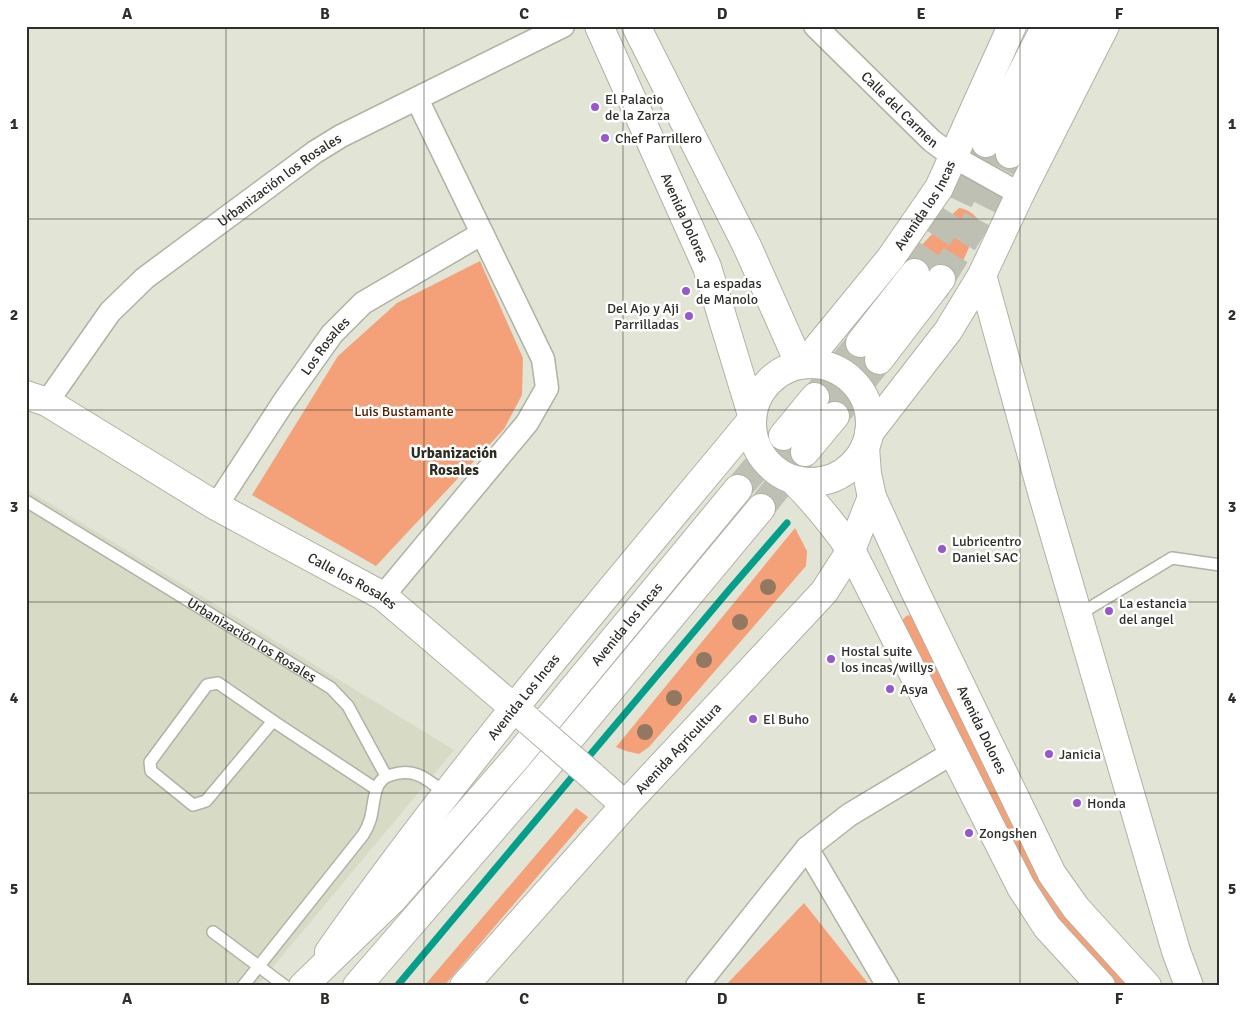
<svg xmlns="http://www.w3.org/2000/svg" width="1246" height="1012" viewBox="0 0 1246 1012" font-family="Signika,sans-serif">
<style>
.built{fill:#d7dac5}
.green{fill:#f4a179}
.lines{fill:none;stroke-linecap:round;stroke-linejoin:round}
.stream{stroke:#049e8a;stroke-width:7}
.primary-tunnel{stroke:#bec0b4;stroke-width:28;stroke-dasharray:28 14;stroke-linecap:butt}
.lane-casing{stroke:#b0b2a4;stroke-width:14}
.street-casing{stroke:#b0b2a4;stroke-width:25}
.secondary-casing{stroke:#b0b2a4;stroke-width:30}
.primary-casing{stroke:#b0b2a4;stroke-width:30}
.lane{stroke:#fff;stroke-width:11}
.street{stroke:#fff;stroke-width:22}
.secondary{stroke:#fff;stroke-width:28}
.primary{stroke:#fff;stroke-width:28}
.secondary-bridge-casing{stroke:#b0b2a4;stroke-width:30;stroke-linecap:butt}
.secondary-bridge{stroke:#fff;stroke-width:28}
.tree{fill:#937861}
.grid{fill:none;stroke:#2e2f2a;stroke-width:1;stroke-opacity:0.55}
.poi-dot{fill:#9858cd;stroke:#fff;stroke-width:2}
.labels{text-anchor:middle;stroke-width:5;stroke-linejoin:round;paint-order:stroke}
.poi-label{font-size:14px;fill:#2e2f2a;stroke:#fff;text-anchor:start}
.street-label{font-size:14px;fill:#2e2f2a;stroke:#fff}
.park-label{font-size:14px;fill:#532001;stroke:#fff}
.neighbourhood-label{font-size:15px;font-weight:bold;fill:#2b2d22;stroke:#fff}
.neatline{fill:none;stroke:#2e2f2a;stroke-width:2}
.grid-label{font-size:16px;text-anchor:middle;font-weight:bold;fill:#2e2f2a}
</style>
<rect width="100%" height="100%" fill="#e2e4d6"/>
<!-- built -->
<path class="built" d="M 26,489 L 454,750 L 257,986 L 26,986 Z"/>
<!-- green -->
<g class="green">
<path d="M 959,208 C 968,209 976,215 980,223 L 946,299 L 949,283 L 940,270 L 930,265 L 894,275 L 933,233 Z"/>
<path d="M 480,261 L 523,358 L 522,395 L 504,429 L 376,566 L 252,495 L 338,356 L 397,303 Z"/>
<path d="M 795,528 L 807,551 L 806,566 L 649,747 L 639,754 L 626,751 L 616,747 Z"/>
<path d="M 915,614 L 1130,986 L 1115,986 L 1055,921 L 1028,884 L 900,623 L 906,616 Z"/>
<path d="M 576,808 L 588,817 L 444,986 L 424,986 Z"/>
<path d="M 804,903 L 870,986 L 725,986 Z"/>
</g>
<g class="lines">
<!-- stream -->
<g class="stream">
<path d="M 585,761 L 729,590 L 787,523"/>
<path d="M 397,986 L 578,770"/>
</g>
<!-- primary-tunnel -->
<g class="primary-tunnel">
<path d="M 915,273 L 954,212 L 986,143"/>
<path d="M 941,279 L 975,223 L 1010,154"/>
<path d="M 815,397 L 860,343"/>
<path d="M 835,416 L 879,360"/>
<path d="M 738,489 L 783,436"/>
<path d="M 761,508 L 805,452"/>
</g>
<defs>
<g id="lane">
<path id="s1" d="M 26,501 L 331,688 L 348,706 L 386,776"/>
<path d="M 1078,615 L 1172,558 L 1220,565"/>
<path d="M 218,683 L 273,721 L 206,801 L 193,805 L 151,771 L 150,762 L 207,685 Z"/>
<path d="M 273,721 L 376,789"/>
<path d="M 213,932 L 285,986"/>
<path d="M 243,986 L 363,835 C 374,818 371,808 376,791 C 378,783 383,777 391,775 C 416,767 428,780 446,794"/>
</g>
<g id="street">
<path id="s2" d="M 815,26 L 932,141 L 954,157 L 1020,194"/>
<path id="s3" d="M 47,402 L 110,312 L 145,278 L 315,152 L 341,136 L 563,26"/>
<path id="s4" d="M 216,506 L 285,400 L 332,334 L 363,303 L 481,234"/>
<path d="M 383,596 L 527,423 L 547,388 L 543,359 L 417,99"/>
<path d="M 807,848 L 888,986"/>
<path d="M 697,986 L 807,848 L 849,815 L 954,752"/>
</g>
<g id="secondary">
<path id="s5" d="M 599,26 L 707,267 L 752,415"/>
<path d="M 636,26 L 747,246 L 800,365"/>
<path d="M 982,275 L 1042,492 L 1176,951 L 1189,986"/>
<path id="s6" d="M 804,364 L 890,259 L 939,188 L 1012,26"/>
<circle cx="811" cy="423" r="59"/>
<path id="s7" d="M 26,395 L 47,402 L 216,506 L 383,596 L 528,720"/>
<path d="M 869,433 L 948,331 L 982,275 L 1020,194"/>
<path id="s8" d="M 865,447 L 867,474 L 872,497 L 914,589 L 1052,874 L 1076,908 L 1147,986"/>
<path d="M 793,480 C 815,502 833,524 851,550 L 1021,887 L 1047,927 L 1101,986"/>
<path d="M 591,775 L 625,805"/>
<path id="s9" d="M 329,952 C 459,767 607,595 751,421"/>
<path id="s10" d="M 464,986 L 625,805 L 824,592 L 851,550 L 872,497"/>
</g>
<g id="primary">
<path d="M 986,143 L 1046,26"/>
<path d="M 1010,154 L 1076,26"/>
<path d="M 1020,194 L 1105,26"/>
<path d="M 860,343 L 915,273"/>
<path d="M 879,360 L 941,279"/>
<path d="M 783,436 L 815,397"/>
<path d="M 805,452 L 835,416"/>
<path id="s11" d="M 303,986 L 392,900 L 516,758 L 738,489"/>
<path d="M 357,986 L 536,779 L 761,508"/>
</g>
</defs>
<!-- lane casing -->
<use href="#lane" class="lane-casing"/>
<!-- street casing -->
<use href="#street" class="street-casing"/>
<!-- secondary casing -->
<use href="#secondary" class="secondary-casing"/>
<!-- primary casing -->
<use href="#primary" class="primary-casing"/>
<!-- lane -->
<use href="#lane" class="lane"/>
<!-- street -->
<use href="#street" class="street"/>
<!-- secondary -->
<use href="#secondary" class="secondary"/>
<!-- primary -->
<use href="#primary" class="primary"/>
<defs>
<path id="secondary-bridge" d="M 529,721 L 591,775"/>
</defs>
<!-- secondary-bridge casing -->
<use href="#secondary-bridge" class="secondary-bridge-casing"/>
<!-- secondary-bridge -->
<use href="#secondary-bridge" class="secondary-bridge"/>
</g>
<!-- trees -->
<g class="tree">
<circle cx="768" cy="587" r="8"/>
<circle cx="740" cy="622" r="8"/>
<circle cx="704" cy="660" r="8"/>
<circle cx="674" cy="698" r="8"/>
<circle cx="645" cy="732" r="8"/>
</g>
<!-- grid -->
<path class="grid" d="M 226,26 L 226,986M 424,26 L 424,986M 623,26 L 623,986M 821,26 L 821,986M 1020,26 L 1020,986M 26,219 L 1220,219M 26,410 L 1220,410M 26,602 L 1220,602M 26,793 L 1220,793"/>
<!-- markers -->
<g class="poi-dot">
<circle cx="595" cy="107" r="5"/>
<circle cx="605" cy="138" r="5"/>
<circle cx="686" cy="291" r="5"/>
<circle cx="689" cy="316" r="5"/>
<circle cx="942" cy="549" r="5"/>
<circle cx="1109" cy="611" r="5"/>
<circle cx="831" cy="659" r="5"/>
<circle cx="890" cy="689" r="5"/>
<circle cx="753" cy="719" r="5"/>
<circle cx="1049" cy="754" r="5"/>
<circle cx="1077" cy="803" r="5"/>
<circle cx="969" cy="833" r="5"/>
</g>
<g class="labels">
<!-- poi labels -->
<g class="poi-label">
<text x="605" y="104">El Palacio<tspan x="605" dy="16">de la Zarza</tspan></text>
<text x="615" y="143">Chef Parrillero</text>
<text x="696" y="288">La espadas<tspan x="696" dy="16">de Manolo</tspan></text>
<text x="679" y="313" text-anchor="end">Del Ajo y Aji<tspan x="679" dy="16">Parrilladas</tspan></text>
<text x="952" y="546">Lubricentro<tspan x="952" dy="16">Daniel SAC</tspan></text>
<text x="1119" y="608">La estancia<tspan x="1119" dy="16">del angel</tspan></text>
<text x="841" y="656">Hostal suite<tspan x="841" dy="16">los incas/willys</tspan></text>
<text x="900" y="694">Asya</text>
<text x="763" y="724">El Buho</text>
<text x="1059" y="759">Janicia</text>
<text x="1087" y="808">Honda</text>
<text x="979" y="838">Zongshen</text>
</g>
<!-- street labels -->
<g class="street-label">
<text dy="5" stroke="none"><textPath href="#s2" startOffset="119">Calle del Carmen</textPath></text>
<text dy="5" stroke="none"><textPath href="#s3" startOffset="325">Urbanización los Rosales</textPath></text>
<text dy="5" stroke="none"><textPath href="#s6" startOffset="200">Avenida los Incas</textPath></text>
<text dy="5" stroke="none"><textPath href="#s5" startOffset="210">Avenida Dolores</textPath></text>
<text dy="5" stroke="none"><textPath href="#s4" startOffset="194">Los Rosales</textPath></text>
<text dy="5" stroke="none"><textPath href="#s7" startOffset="376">Calle los Rosales</textPath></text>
<text dy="5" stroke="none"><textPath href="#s11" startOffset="486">Avenida los Incas</textPath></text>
<text dy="5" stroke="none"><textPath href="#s1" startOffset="265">Urbanización los Rosales</textPath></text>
<text dy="5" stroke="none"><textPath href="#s9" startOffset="321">Avenida Los Incas</textPath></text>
<text dy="5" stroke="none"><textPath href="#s8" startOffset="308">Avenida Dolores</textPath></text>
<text dy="5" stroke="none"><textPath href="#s10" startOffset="320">Avenida Agricultura</textPath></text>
</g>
<!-- park labels -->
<g class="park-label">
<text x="404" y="416">Luis Bustamante</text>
</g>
<!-- neighbourhood labels -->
<g class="neighbourhood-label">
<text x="454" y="458">Urbanización<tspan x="454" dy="17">Rosales</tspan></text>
</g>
</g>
<!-- border -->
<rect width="1246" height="1012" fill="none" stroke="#ffffff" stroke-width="55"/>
<rect x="28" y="28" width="1190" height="956" class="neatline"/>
<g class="grid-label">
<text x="127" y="19">A</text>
<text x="325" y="19">B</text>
<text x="524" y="19">C</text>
<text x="722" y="19">D</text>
<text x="921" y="19">E</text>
<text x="1119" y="19">F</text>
<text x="14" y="129">1</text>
<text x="1232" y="129">1</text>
<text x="14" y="320">2</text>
<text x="1232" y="320">2</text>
<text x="14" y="512">3</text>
<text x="1232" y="512">3</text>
<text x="14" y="703">4</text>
<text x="1232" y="703">4</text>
<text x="14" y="894">5</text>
<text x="1232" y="894">5</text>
<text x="127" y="1004">A</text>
<text x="325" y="1004">B</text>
<text x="524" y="1004">C</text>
<text x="722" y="1004">D</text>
<text x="921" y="1004">E</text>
<text x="1119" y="1004">F</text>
</g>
</svg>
